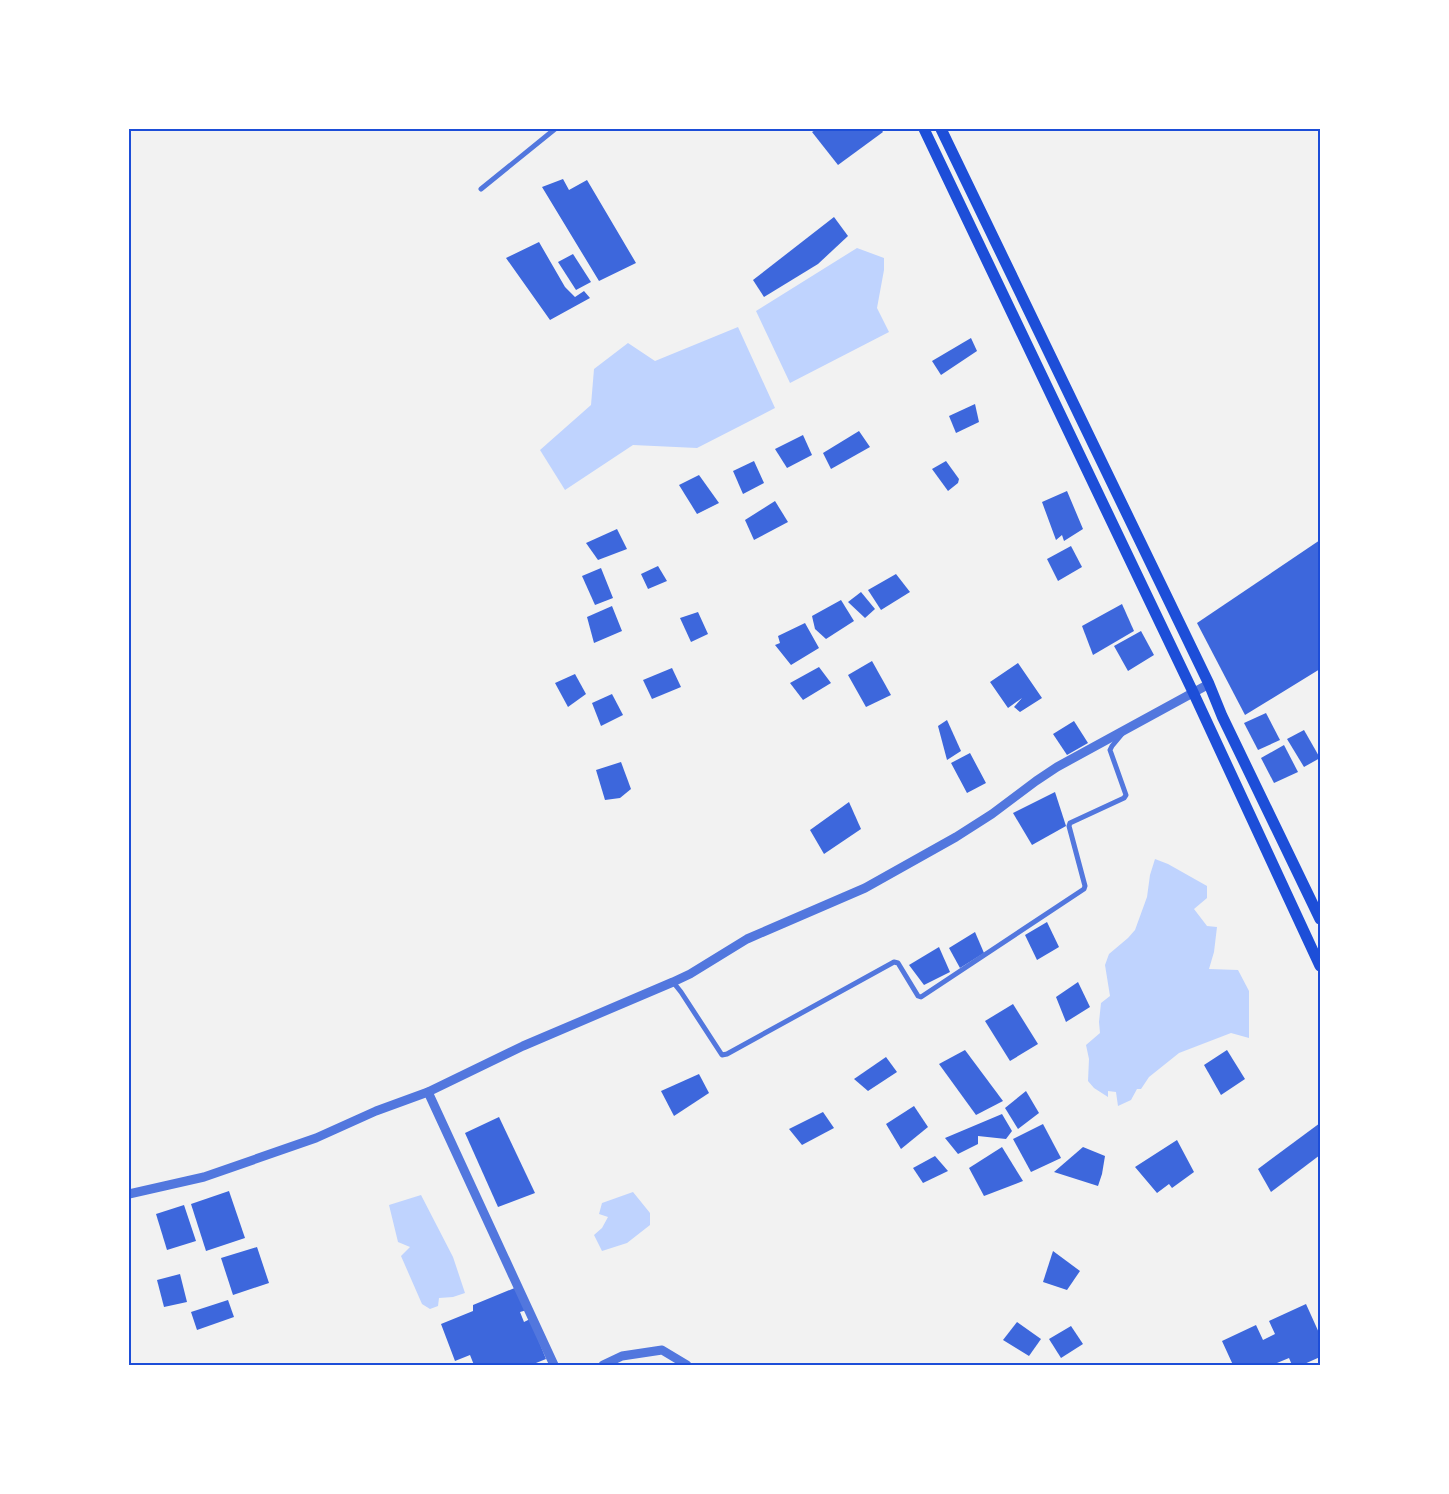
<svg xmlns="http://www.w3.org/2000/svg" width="1449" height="1494" viewBox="0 0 1449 1494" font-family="Quicksand,sans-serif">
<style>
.water{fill:#bfd3fe}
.building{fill:#3d67dc}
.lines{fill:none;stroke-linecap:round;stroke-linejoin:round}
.minor{stroke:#5277de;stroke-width:5}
.tertiary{stroke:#5277de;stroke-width:9}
.primary{stroke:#1d4ed8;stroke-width:11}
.neatline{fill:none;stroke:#1d4ed8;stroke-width:2}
</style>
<rect width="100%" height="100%" fill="#f2f2f2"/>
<!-- water -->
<g class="water">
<path d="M 857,248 L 884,258 L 884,270 L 877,308 L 889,332 L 790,383 L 756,311 Z"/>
<path d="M 738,327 L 775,408 L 697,448 L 633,445 L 565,490 L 540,450 L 591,405 L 594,369 L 628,343 L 655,361 Z"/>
<path d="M 1155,859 L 1168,864 L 1207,886 L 1207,898 L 1194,909 L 1207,926 L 1217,927 L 1214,952 L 1209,969 L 1238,970 L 1249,991 L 1249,1038 L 1231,1033 L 1179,1053 L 1149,1077 L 1141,1089 L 1137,1089 L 1131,1100 L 1118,1106 L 1116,1092 L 1108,1091 L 1108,1097 L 1094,1088 L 1088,1081 L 1089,1059 L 1086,1045 L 1100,1033 L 1099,1022 L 1101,1003 L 1110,996 L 1105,965 L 1109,954 L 1128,938 L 1135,930 L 1147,897 L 1150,875 Z"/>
<path d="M 633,1192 L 650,1213 L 650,1225 L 627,1243 L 602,1251 L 594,1235 L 602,1228 L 608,1217 L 599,1214 L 602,1203 Z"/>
<path d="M 421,1195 L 453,1257 L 465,1293 L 453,1297 L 439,1298 L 438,1306 L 430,1309 L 422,1304 L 401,1256 L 410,1247 L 398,1242 L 389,1205 Z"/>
</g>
<!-- building -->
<g class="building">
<path d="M 817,129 L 881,129 L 883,132 L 838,165 L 812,132 Z"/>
<path d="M 563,179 L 569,190 L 587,180 L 636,263 L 599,281 L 542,187 Z"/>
<path d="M 834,217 L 848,236 L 818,264 L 764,297 L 753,280 Z"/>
<path d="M 539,242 L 565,287 L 575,297 L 584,291 L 590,298 L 550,320 L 506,258 Z"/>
<path d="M 573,254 L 591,282 L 576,290 L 558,262 Z"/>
<path d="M 971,338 L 977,351 L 941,375 L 932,361 Z"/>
<path d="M 975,404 L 979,422 L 956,433 L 949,416 Z"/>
<path d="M 859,431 L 870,447 L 831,469 L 823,453 Z"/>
<path d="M 803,435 L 812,455 L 787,468 L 775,449 Z"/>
<path d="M 754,461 L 764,483 L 743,494 L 733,471 Z"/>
<path d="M 946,461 L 959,479 L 958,483 L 948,491 L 932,469 Z"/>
<path d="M 699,475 L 719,503 L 697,514 L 679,485 Z"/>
<path d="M 1067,491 L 1083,529 L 1064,541 L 1062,535 L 1056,540 L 1042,502 Z"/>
<path d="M 775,501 L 788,522 L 754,540 L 745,520 Z"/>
<path d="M 617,529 L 627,549 L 598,560 L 586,543 Z"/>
<path d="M 1320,540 L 1320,669 L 1245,715 L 1197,623 Z"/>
<path d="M 1071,546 L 1082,567 L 1058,581 L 1047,559 Z"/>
<path d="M 658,566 L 667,581 L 648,589 L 641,574 Z"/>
<path d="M 601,568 L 613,598 L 595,605 L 582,576 Z"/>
<path d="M 896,574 L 910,592 L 881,610 L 868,590 Z"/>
<path d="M 861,592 L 875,609 L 865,618 L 848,602 Z"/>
<path d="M 841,600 L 854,621 L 826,639 L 815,629 L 812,616 Z"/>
<path d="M 1122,604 L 1134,631 L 1093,655 L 1082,626 Z"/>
<path d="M 612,606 L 622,631 L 594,643 L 587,617 Z"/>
<path d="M 698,612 L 708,634 L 691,642 L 680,618 Z"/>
<path d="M 805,623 L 819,648 L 791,665 L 775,645 L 780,643 L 778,636 Z"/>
<path d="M 1141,631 L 1154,655 L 1128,671 L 1114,646 Z"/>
<path d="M 872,661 L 891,695 L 866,707 L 848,675 Z"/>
<path d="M 1018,663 L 1042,698 L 1020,712 L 1014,707 L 1022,698 L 1008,708 L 990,682 Z"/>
<path d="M 819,667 L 831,683 L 803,700 L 790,683 Z"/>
<path d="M 672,668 L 681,687 L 652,699 L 643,680 Z"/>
<path d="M 575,674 L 586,694 L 568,707 L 555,683 Z"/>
<path d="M 612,694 L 623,715 L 601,726 L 592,703 Z"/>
<path d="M 1266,713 L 1280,740 L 1258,750 L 1244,723 Z"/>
<path d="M 947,720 L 961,751 L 947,760 L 938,726 Z"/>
<path d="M 1074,721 L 1088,743 L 1067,755 L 1053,734 Z"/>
<path d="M 1304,730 L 1320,758 L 1304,767 L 1287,739 Z"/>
<path d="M 1284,745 L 1298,772 L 1274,783 L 1261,758 Z"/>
<path d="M 970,753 L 986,783 L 967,793 L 951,763 Z"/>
<path d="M 621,762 L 631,789 L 620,798 L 605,800 L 596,770 Z"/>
<path d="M 1055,792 L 1066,826 L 1032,845 L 1013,813 Z"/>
<path d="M 849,802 L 861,829 L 824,854 L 810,830 Z"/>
<path d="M 1047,922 L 1059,947 L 1037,960 L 1025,935 Z"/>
<path d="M 975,932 L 984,953 L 960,968 L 949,948 Z"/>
<path d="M 939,947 L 950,972 L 924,985 L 909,965 Z"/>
<path d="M 1078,982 L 1090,1007 L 1066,1022 L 1056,997 Z"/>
<path d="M 1013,1004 L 1038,1044 L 1010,1061 L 985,1021 Z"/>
<path d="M 965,1050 L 1003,1101 L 976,1115 L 939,1064 Z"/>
<path d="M 1227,1050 L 1245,1079 L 1221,1095 L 1204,1065 Z"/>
<path d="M 886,1057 L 897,1072 L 868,1091 L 854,1079 Z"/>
<path d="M 699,1074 L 709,1093 L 674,1116 L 661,1091 Z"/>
<path d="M 1026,1091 L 1039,1113 L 1018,1129 L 1005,1108 Z"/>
<path d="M 914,1106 L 928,1127 L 901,1149 L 886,1124 Z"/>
<path d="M 823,1112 L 834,1128 L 802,1145 L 789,1129 Z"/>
<path d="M 1002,1114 L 1012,1131 L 1006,1139 L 978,1136 L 978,1144 L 958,1154 L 945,1138 Z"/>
<path d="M 499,1117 L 535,1193 L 498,1207 L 465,1133 Z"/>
<path d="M 1320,1123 L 1320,1155 L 1271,1192 L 1258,1169 Z"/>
<path d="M 1043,1124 L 1061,1158 L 1031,1172 L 1013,1139 Z"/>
<path d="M 1177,1140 L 1194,1172 L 1172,1188 L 1169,1184 L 1157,1193 L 1135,1167 Z"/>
<path d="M 1002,1147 L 1023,1181 L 984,1196 L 969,1168 Z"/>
<path d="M 1083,1147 L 1105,1156 L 1102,1174 L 1098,1186 L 1054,1172 Z"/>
<path d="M 935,1156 L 948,1171 L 923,1183 L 913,1168 Z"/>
<path d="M 229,1191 L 245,1238 L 206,1251 L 191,1204 Z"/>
<path d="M 184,1205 L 196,1241 L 167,1250 L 156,1214 Z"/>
<path d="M 257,1247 L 269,1283 L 233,1295 L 221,1258 Z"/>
<path d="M 1053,1251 L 1080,1271 L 1067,1290 L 1043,1282 Z"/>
<path d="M 180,1274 L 187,1302 L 164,1307 L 157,1280 Z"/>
<path d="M 517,1287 L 527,1310 L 520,1312 L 524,1322 L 530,1319 L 546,1359 L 531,1365 L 474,1365 L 470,1355 L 455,1361 L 441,1324 L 473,1311 L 473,1305 Z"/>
<path d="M 228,1300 L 234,1317 L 197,1330 L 191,1312 Z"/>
<path d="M 1306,1304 L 1320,1335 L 1320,1357 L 1302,1365 L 1292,1365 L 1289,1358 L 1277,1363 L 1278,1365 L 1233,1365 L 1222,1341 L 1256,1325 L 1263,1340 L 1275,1334 L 1269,1321 Z"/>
<path d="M 1017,1322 L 1041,1339 L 1029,1356 L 1003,1340 Z"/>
<path d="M 1071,1326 L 1083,1344 L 1061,1358 L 1049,1339 Z"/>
</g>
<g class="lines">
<!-- minor -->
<g class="minor">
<path d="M 481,189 L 555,129"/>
<path d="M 673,982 L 681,992 L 722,1055 L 727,1054 L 894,962 L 898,963 L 918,996 L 921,997 L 1084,889 L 1085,886 L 1069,826 L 1070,823 L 1124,798 L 1126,795 L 1110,750 L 1112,746 L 1122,734"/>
</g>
<!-- tertiary -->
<g class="tertiary">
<path d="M 428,1092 L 554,1365"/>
<path d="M 129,1194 L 204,1177 L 316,1138 L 376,1111 L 428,1092 L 523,1046 L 673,982 L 690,974 L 747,939 L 865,888 L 956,837 L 992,814 L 1036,781 L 1057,767 L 1209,684"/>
<path d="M 603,1365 L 622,1356 L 662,1350 L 687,1365"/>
</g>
<!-- primary -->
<g class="primary">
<path d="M 924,129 L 1193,692 L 1320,966"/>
<path d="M 941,129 L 1209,684 L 1222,716 L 1320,919"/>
</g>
</g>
<!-- border -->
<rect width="1449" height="1494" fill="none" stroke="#ffffff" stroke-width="260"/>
<rect x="130" y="130" width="1189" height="1234" class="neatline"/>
</svg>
